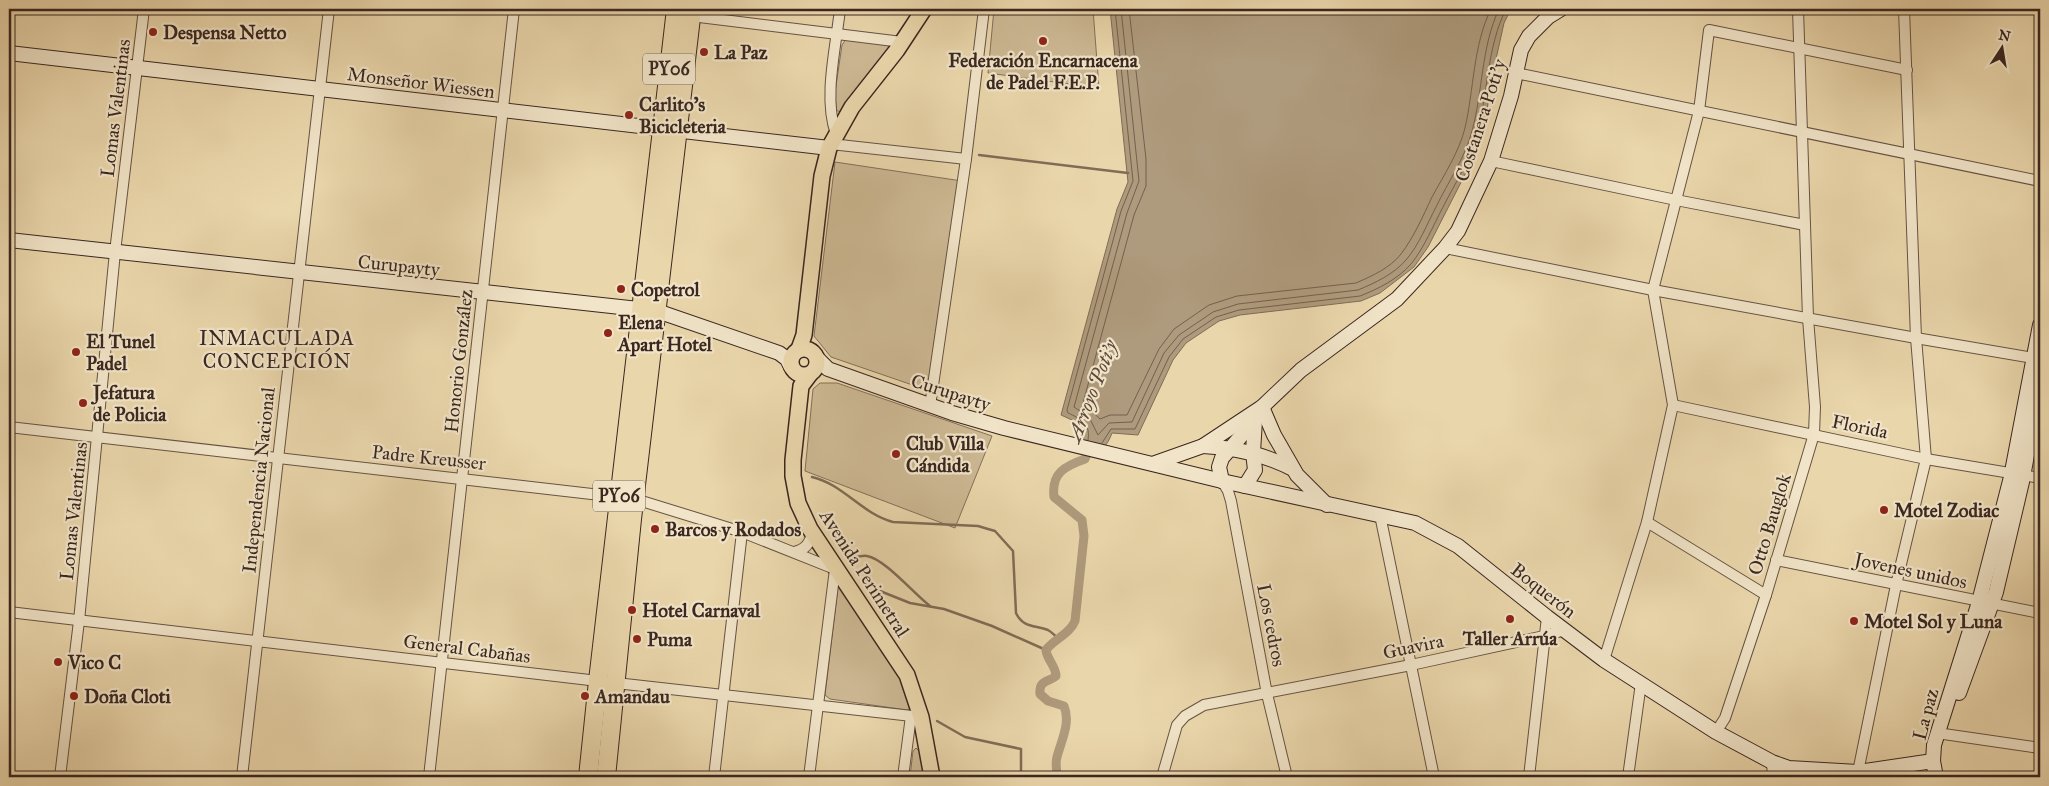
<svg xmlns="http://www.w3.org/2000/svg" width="2049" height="786" viewBox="0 0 2049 786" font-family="'IM FELL Great Primer',serif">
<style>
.green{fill:#ccb893;stroke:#83705a}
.water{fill:#ae9a7c;stroke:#806c57}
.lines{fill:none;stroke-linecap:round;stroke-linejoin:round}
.shore{stroke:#74604e;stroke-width:1}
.stream{stroke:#806c57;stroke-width:2.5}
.canal{stroke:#ae9a7c;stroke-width:9}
.street-casing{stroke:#665343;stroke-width:12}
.secondary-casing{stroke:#3a2720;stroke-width:16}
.primary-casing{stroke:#3a2720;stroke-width:18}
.highway-casing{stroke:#3a2720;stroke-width:20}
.street{stroke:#f1e4c8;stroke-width:10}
.secondary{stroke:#f1e4c8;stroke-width:14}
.primary{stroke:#ead6ab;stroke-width:15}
.highway{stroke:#ead6ab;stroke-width:18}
.poi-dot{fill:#8f2418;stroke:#f1e4c8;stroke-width:2}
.labels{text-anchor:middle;stroke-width:4.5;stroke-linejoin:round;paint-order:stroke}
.shield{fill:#f1e4c8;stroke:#716052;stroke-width:1}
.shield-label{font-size:18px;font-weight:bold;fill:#3a2720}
.poi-label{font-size:19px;font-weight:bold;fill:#3a2720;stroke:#f1e4c8;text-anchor:start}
.street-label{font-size:19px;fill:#3a2720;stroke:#f1e4c8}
.neighbourhood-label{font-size:20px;letter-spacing:1px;fill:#3a2720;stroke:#f1e4c8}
.water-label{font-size:20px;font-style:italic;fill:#5d4a3c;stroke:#f1e4c8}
</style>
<rect width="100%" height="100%" fill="#ead6ab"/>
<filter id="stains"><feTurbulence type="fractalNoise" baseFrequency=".004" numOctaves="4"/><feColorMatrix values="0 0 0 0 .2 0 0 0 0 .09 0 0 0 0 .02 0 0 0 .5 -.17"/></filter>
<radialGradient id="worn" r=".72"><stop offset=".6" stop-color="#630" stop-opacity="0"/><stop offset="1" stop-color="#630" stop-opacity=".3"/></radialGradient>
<!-- green -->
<g class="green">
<path d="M 994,9 L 1093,9 L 1099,88 L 988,73 Z"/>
<path d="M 846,39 L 887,45 L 890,49 L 843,111 L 840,112 L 834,109 L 833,106 L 842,45 Z"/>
<path d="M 835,162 L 962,181 L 930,391 L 831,357 L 814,336 Z"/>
<path d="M 820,383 L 837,383 L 992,436 L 955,528 L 805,471 L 813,389 Z"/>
<path d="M 838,586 L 840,587 L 897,667 L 912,707 L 907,710 L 830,699 L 825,695 Z"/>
<path d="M 916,748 L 920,752 L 925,777 L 910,777 L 913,751 Z"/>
</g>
<!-- water -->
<path class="water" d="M 1110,9 L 1511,9 L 1504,23 L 1494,68 L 1483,133 L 1476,153 L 1428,247 L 1414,267 L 1380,293 L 1361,301 L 1240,315 L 1219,321 L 1186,343 L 1173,360 L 1138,435 L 1112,433 C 1107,447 1099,454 1085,459 L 1081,452 C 1086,425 1085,426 1061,415 L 1117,209 L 1128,182 Z"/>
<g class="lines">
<!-- shore -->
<g class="shore">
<path d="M 1121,9 L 1139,181 L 1127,213 L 1074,407 L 1089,417 L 1098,435 L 1109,423 L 1132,422 L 1164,353 L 1179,335 L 1213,312 L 1238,304 L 1358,290 C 1375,283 1394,274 1406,260 C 1419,245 1427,224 1436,207 C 1448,182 1465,158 1472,131 C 1483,91 1481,47 1499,9"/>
<path d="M 1129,9 L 1146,159 L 1146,186 L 1134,215 L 1083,403 L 1100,419 L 1110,415 L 1127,415 L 1159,349 L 1174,329 L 1209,305 L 1237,296 L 1356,283 C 1372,276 1390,268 1401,254 C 1414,237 1423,216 1432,197 C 1444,175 1459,152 1465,128 C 1474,89 1473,45 1491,9"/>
<path d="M 1088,440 C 1091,424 1081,419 1068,413 L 1067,410 L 1121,211 L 1133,181 L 1115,9"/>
<path d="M 1102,443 L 1111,429 L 1135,429 L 1169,357 L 1183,339 L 1216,317 L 1239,310 L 1360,296 C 1378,289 1398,279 1411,264 C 1424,248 1433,226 1443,207 C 1455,183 1472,158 1478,131 C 1488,91 1487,47 1506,9"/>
</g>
<!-- stream -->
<g class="stream">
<path d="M 979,155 L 1128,173"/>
<path d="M 812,477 C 843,484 862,514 893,522 L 978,526 L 988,529 L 995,531 L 1013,551 L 1016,613 C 1023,628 1035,625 1048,630 C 1052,632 1055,636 1058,638"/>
<path d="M 847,559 C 854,558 861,555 867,556 C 885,559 914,594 930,606"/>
<path d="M 875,589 L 910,603 L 944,609 L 992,626 L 1046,650"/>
<path d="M 937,721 L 965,737 L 1021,749 L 1021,777"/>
</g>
<!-- canal -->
<path class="canal" d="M 1057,777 C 1057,771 1055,763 1057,757 C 1061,741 1071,723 1064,706 L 1048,701 L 1040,694 C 1039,680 1047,683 1056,676 C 1056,666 1047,660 1046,650 C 1054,639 1070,634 1075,621 L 1084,536 L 1082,520 L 1054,497 C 1051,473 1065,466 1085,459 L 1089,448"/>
<defs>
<g id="street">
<path d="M 691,16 L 902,42"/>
<path d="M 1516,73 L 2040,181"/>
<path d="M 836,134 C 823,98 836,47 840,9"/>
<path d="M 831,144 L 966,159 L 984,9"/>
<path d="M 1491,161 L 1676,200 L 1805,225"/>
<path d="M 1445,248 L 1653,290 L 1916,338 L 2039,359"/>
<path d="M 1673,405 L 1926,459 L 2040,478"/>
<path d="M 930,406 L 966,159"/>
<path d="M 9,427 L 635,499 L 742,532 L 835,569 L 809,777"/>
<path d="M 1222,481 L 1228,491 L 1231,501 L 1267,694 L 1287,777"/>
<path d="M 1380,515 L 1434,777"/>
<path d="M 1647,522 L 1766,595"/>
<path d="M 794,552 C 805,550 811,543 812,531"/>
<path d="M 1776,560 L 2040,613"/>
<path d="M 9,612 L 598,681 L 921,717"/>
<path d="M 1604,660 L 1647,522 L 1673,405 L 1653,290 L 1699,111 L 1709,30 L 1907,70"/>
<path d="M 1716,732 L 1725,718 L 1766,595 L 1814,434 L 1815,407 L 1808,318 L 1798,9"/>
<path d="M 1937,733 L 2040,748"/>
<path d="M 1772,762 L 1773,777"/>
<path d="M 1858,772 L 1896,585 L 1926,459 L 1916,338 L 1904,9"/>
<path d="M 60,777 L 79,621 L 115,252 L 144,9"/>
<path d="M 242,777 L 329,9"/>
<path d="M 429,777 L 514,9"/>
<path d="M 714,777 L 742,532"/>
<path d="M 903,777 L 911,716"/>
<path d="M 1162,777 L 1177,725 L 1185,716 L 1204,705 L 1411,665 L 1544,636 L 1565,630"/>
<path d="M 1529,777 L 1547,617"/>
<path d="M 1628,777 L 1641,683"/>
</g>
<g id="secondary">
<path d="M 9,53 L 829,148"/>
<path d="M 9,240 L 657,311 L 779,353 L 787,359 L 791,367"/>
<path d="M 816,357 L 828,369 L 952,413 L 1004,428 L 1222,481 L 1415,523 L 1458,546 L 1547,617 L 1604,660 L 1716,732 L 1772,762 L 1789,768 L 1858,772 L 1933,761"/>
<path d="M 1262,407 L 1274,435 L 1297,475 L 1327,505"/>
<path d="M 1203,446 C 1236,448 1263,454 1293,469"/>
<path d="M 1155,463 L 1203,446 L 1262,407 L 1301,370 L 1397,299 L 1445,248 L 1458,231 L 1491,161 L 1511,96 L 1521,50 L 1529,36 L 1548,17 L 1561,9"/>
<path d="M 1222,481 L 1219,467 L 1222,458 L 1255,420"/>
<path d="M 1245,486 L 1255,470 L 1253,452 L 1255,420"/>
<path d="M 1959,693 L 1996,592 L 2022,482 L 2040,385"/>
<path d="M 1936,777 L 1933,761 L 1934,745 L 1979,602 L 2011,477 L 2040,325"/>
</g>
<g id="primary">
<circle cx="804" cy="362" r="13"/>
<path d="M 799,349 L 804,335 L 822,176 L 829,148 L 852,107 L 897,50 L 924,9"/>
<path d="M 810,374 L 801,386 L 793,460 L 793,476 L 798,503 L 810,529 L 907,675 L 921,717 L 932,777"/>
</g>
<g id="highway">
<path d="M 588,777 L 598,681 L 676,9"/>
<path d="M 606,777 L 632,519 L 692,9"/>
</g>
</defs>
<!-- street casing -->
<use href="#street" class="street-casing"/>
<!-- secondary casing -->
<use href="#secondary" class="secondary-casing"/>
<!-- primary casing -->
<use href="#primary" class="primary-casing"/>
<!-- highway casing -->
<use href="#highway" class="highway-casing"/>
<!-- street -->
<use href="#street" class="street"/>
<!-- secondary -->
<use href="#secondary" class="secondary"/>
<!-- primary -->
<use href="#primary" class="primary"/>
<!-- highway -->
<use href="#highway" class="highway"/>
</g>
<!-- markers -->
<g class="poi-dot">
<circle cx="153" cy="32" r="5"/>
<circle cx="1043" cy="41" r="5"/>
<circle cx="704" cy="52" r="5"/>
<circle cx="629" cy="115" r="5"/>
<circle cx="621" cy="289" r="5"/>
<circle cx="608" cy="333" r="5"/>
<circle cx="76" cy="352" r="5"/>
<circle cx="83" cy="403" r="5"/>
<circle cx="896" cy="454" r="5"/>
<circle cx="1884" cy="510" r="5"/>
<circle cx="655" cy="529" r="5"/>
<circle cx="632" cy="610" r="5"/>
<circle cx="1510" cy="619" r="5"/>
<circle cx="1854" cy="621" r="5"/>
<circle cx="637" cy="639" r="5"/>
<circle cx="58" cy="662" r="5"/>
<circle cx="74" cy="696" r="5"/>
<circle cx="585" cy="696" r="5"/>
</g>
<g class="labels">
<!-- shield labels -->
<g class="shield">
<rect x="643" y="53.5" width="52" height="31" rx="4"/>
<rect x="593" y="480.5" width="52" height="31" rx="4"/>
</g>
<g class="shield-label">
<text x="669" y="75">PY06</text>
<text x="619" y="502">PY06</text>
</g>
<!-- poi labels -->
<g class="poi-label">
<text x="163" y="39">Despensa Netto</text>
<text x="714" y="59">La Paz</text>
<text x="1043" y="67" text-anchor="middle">Federación Encarnacena<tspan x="1043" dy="22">de Padel F.E.P.</tspan></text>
<text x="639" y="111">Carlito's<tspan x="639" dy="22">Bicicleteria</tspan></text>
<text x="631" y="296">Copetrol</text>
<text x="618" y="329">Elena<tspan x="618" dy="22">Apart Hotel</tspan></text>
<text x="86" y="348">El Tunel<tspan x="86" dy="22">Padel</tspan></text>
<text x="93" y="399">Jefatura<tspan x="93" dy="22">de Policia</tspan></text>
<text x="906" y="450">Club Villa<tspan x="906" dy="22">Cándida</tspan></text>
<text x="1894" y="517">Motel Zodiac</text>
<text x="665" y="536">Barcos y Rodados</text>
<text x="642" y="617">Hotel Carnaval</text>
<text x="1864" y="628">Motel Sol y Luna</text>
<text x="1510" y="645" text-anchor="middle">Taller Arrúa</text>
<text x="647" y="646">Puma</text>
<text x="68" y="669">Vico C</text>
<text x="84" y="703">Doña Cloti</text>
<text x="595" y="703">Amandau</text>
</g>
<!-- street labels -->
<g class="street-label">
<text transform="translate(421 82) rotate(7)" y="7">Monseñor Wiessen</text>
<text transform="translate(115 108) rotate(-83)" y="7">Lomas Valentinas</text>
<text transform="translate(1480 120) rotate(-72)" y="7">Costanera Poti'y</text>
<text transform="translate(399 265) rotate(6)" y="7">Curupayty</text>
<text transform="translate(458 361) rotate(-84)" y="7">Honorio González</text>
<text transform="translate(951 392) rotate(18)" y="7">Curupayty</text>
<text transform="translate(1860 426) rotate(12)" y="7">Florida</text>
<text transform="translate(429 457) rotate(6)" y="7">Padre Kreusser</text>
<text transform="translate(258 480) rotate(-84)" y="7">Independencia Nacional</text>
<text transform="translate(73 511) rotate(-84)" y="7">Lomas Valentinas</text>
<text transform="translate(1769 524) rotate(-73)" y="7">Otto Bauglok</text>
<text transform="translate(1911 570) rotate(12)" y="7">Jovenes unidos</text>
<text transform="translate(865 573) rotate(57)" y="7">Avenida Perimetral</text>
<text transform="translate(1544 590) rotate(38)" y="7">Boquerón</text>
<text transform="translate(1272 625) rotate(79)" y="7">Los cedros</text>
<text transform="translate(1413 646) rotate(-12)" y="7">Guavira</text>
<text transform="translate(467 648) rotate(7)" y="7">General Cabañas</text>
<text transform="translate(1925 714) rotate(-75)" y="7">La paz</text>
</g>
<!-- neighbourhood labels -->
<g class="neighbourhood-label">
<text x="277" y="345">INMACULADA<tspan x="277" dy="23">CONCEPCIÓN</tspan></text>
</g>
<!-- water labels -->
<g class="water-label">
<text transform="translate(1092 391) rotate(-69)" y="7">Arroyo Poti'y</text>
</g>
</g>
<!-- margin -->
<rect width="2049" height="786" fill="none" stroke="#ead6ab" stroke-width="30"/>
<rect x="10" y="10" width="2029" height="766" fill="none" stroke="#3a2720" stroke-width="2.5"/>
<rect x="15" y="15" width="2019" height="756" fill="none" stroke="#3a2720"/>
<!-- north arrow -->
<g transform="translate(2002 48) rotate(12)" stroke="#f1e4c8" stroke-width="4" paint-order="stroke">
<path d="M0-4L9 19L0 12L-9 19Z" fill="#3a2720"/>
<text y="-8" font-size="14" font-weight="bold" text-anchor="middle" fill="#3a2720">N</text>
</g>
<rect width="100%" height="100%" filter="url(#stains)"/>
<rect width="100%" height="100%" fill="url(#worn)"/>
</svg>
